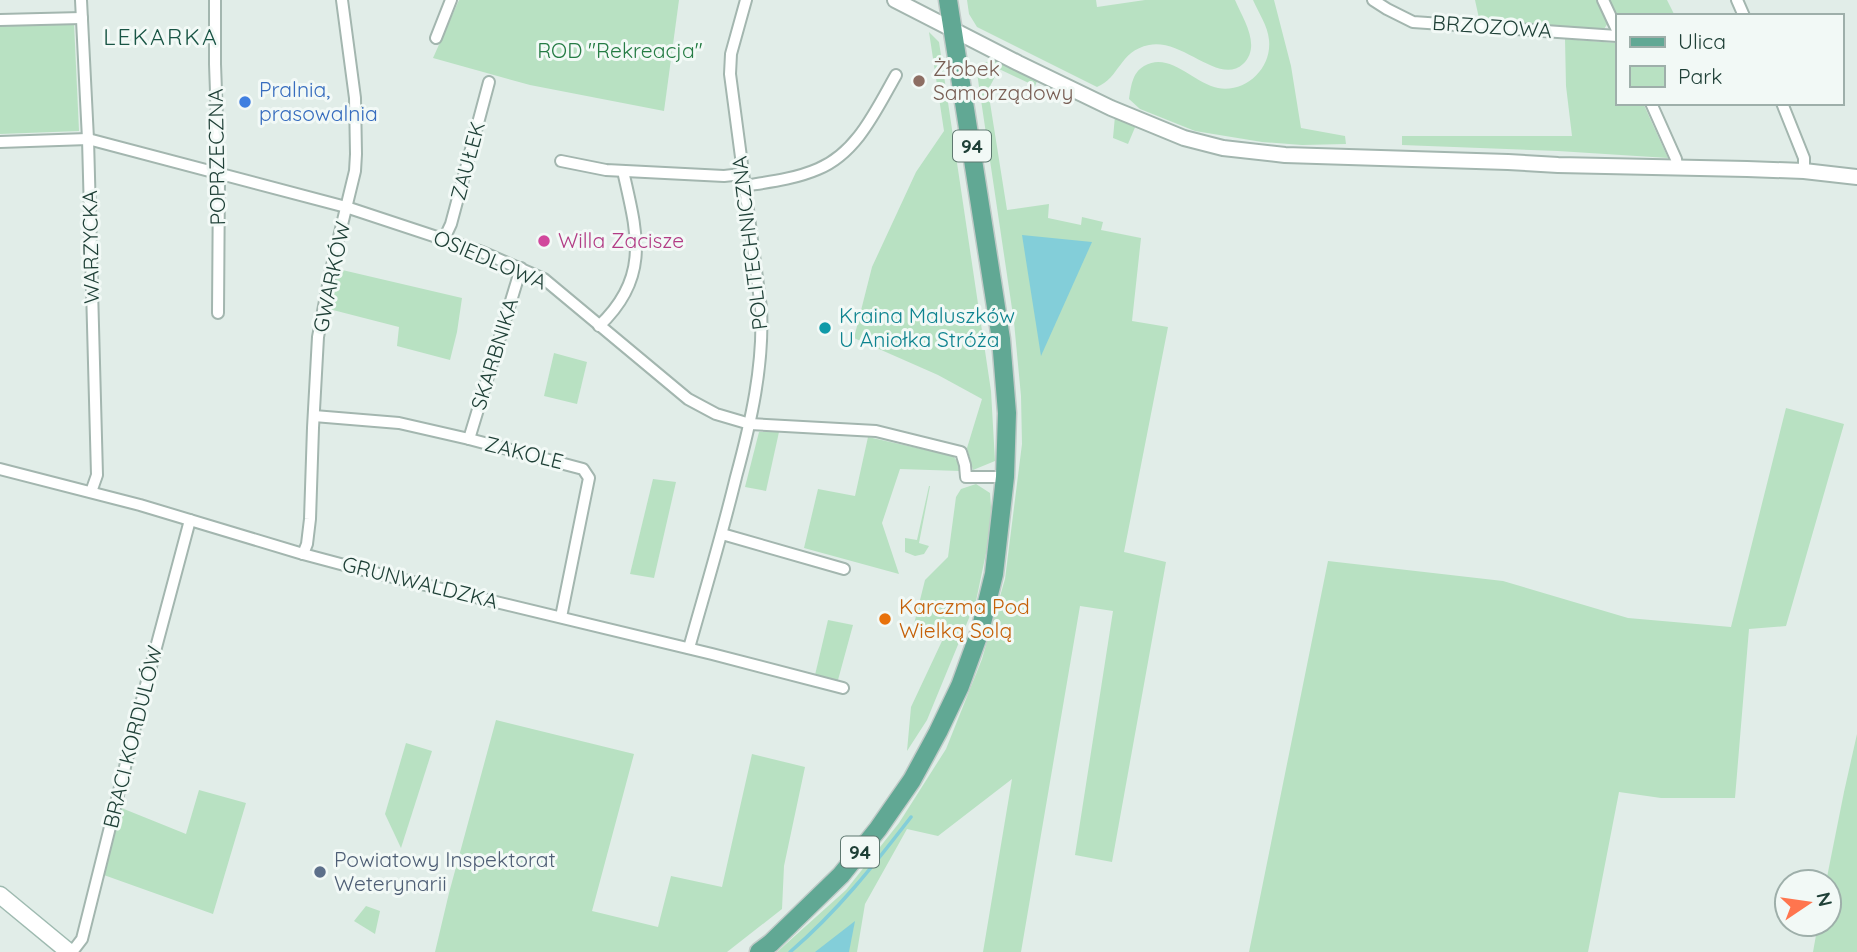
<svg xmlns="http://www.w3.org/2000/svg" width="1857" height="952" viewBox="0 0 1857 952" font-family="Quicksand,sans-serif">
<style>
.green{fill:#b8e1c2}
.water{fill:#83ced9}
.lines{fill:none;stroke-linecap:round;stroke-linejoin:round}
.stream{stroke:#83ced9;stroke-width:3.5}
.minor-casing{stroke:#a3b6af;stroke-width:14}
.tertiary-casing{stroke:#a3b6af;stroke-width:18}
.secondary-casing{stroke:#9ebab0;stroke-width:19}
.primary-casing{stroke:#c0cac7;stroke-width:21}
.minor{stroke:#fff;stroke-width:10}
.tertiary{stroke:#fff;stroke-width:14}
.secondary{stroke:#fff;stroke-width:16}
.primary{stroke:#61a894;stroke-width:18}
.education-dot{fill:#8d6e63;stroke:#f2f9f6;stroke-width:2.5}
.shop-dot{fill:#3f7fe0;stroke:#f2f9f6;stroke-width:2.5}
.hotel-dot{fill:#d1479c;stroke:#f2f9f6;stroke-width:2.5}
.culture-dot{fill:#0f9aa8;stroke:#f2f9f6;stroke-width:2.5}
.food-dot{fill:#e8710a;stroke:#f2f9f6;stroke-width:2.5}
.service-dot{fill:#5c6f8a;stroke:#f2f9f6;stroke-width:2.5}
.labels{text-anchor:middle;stroke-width:6;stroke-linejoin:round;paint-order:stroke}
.shield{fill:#f2f9f6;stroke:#5e7870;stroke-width:2}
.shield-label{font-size:19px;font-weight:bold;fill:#1f4037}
.street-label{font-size:21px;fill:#1f4037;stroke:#f2f9f6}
.park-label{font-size:21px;fill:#257c44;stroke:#f2f9f6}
.education-label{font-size:21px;fill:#785e54;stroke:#f2f9f6;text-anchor:start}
.shop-label{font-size:21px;fill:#366cbe;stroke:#f2f9f6;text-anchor:start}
.hotel-label{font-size:21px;fill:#b23c85;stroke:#f2f9f6;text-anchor:start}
.culture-label{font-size:21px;fill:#0d838f;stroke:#f2f9f6;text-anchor:start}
.food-label{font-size:21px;fill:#c56008;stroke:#f2f9f6;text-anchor:start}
.service-label{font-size:21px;fill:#4e5e75;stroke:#f2f9f6;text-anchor:start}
.neighbourhood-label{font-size:23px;letter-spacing:2px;fill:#195545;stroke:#f2f9f6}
</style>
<rect width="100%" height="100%" fill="#e1ede8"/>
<!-- green -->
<g class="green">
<path d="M 459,0 L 679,0 L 664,111 L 530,85 L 433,58 Z"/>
<path d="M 967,0 L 1096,0 L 1097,7 L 1145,0 L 1235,0 C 1243,19 1262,46 1243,64 C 1219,86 1183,38 1149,45 C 1119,51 1120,78 1097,87 L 977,27 L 969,14 Z"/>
<path d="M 1253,0 L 1274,0 L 1291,66 L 1301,128 L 1345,136 L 1346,144 L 1302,145 L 1262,142 L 1195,131 L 1140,109 L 1129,99 C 1131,87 1132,73 1144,66 C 1170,51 1193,83 1218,88 C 1246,93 1272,68 1269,40 C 1268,26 1258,12 1253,0 Z"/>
<path d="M 1475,0 L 1598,0 L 1608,23 L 1604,29 L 1561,28 L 1480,23 Z"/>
<path d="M 1609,0 L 1667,0 L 1675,16 L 1617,16 L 1617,17 Z"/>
<path d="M 74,23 L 79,131 L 0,134 L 0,24 Z"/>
<path d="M 929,32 L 939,42 L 991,391 L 995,461 L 973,470 L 967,448 L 982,399 L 938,375 L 854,338 L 872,267 L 916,172 L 944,131 Z"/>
<path d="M 1565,39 L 1616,43 L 1617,47 L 1617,103 L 1643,103 L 1668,158 L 1558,151 L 1402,145 L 1402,136 L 1572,136 L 1566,86 Z"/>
<path d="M 996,61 L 1038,79 L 1035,86 L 999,69 L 988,90 L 1007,210 L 1049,204 L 1048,218 L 1081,225 L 1082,217 L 1103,222 L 1101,230 L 1141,238 L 1132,321 L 1168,327 L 1124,552 L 1166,562 L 1112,862 L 1075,855 L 1113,611 L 1080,606 L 1021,952 L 983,952 L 1012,779 L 938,836 L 907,829 L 865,904 L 857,952 L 777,952 L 846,890 L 899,823 L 946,749 L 982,659 L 1005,579 L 1022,444 L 1021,396 L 1014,322 L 977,73 L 979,65 L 986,62 Z"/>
<path d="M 1115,116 L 1136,125 L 1128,144 L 1113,138 Z"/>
<path d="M 338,269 L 462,298 L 457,332 L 450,360 L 397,346 L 399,327 L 329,309 Z"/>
<path d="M 554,353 L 587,362 L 577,404 L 544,396 Z"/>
<path d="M 1786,408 L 1844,424 L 1786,626 L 1749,629 L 1735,798 L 1661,798 L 1619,792 L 1588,952 L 1249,952 L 1328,561 L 1503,581 L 1628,618 L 1731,627 Z"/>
<path d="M 759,432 L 779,432 L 766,491 L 745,487 Z"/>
<path d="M 868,437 L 953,456 L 961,466 L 960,471 L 900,469 L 882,523 L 899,574 L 804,548 L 818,489 L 855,496 Z"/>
<path d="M 653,479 L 676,482 L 654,578 L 630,574 Z"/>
<path d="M 976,484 L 990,493 L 991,507 L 990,534 L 976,601 L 927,720 L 907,751 L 911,707 L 942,641 L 912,632 L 925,580 L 948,557 L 956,497 L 961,489 Z"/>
<path d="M 929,486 L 930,486 L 919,543 L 929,546 L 924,554 L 915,556 L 905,552 L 905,538 L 917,540 Z"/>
<path d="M 828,620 L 853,625 L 838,680 L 815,675 Z"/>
<path d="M 496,720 L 634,754 L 592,911 L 658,927 L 671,876 L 722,887 L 752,754 L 805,767 L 784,866 L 782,909 L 727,952 L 435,952 L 449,893 Z"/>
<path d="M 1857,734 L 1857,952 L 1813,952 L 1818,924 L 1829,924 L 1829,882 L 1826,882 L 1844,792 Z"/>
<path d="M 406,743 L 432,751 L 401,848 L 385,814 Z"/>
<path d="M 199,790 L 246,803 L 213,914 L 101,874 L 119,807 L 186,834 Z"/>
<path d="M 366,906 L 380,911 L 375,934 L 354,921 Z"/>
</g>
<!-- water -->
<g class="water">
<path d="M 1022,235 L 1092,242 L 1041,356 Z"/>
<path d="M 855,921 L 849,952 L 815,952 Z"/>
</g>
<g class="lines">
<!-- stream -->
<path class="stream" d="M 790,952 C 837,912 874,865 911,817"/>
<defs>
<g id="minor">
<path d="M 81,0 L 88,139 L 97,475 L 91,492"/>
<path d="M 215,0 L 215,64 L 219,175 L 218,313"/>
<path d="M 1373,0 L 1387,9 L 1413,22 L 1617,36"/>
<path d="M 1603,0 L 1617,30"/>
<path d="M 1737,0 L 1744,16"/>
<path d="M 0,20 L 82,18"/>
<path d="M 436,38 L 451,0"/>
<path d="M 1651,103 L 1676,159 L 1677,167"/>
<path d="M 1782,103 L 1804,158 L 1804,171"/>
<path d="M 0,142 L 88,139 L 346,207 L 482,252 L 544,279 L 688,399 L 716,414 L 750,424 L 876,431 L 961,452 L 965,465 L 966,477 L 1005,477"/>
<path d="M 561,161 L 606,170 L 724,176 L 742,174"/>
<path d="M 744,186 C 769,182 795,179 818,169 C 857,153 876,110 896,75"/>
<path d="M 444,239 L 451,224 L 489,82"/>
<path d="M 599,326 C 651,277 637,233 623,171"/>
<path d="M 314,416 L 399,423 L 469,439 L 583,469 L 589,478 L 561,617"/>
<path d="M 469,439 L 521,268"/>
<path d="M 0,469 L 140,505 L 303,554 L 363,570 L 712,654 L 843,688"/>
<path d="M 722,534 L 844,569"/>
<path d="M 303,554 L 307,544 L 310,519 L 313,428 L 318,337 L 331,270 L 355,171 L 356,154 L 355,98 L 342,0"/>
<path d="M 689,648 C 705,591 722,535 736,477 C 751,422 764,365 761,308 L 730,74 L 731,54 L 746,0"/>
<path d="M 72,952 L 82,939 L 138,715 L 190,520"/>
</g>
<path id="tertiary" d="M 895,0 L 1018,63 L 1111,108 L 1184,138 L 1223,148 L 1285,155 L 1508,162 L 1558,165 L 1747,169 L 1804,171 L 1857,177"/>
<path id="secondary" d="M 0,895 L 69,952"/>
<path id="primary" d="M 759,952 L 771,943 L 841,875 L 878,829 L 912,780 L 938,732 L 960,686 L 980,631 L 994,574 L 1005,477 L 1007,413 L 1001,339 L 948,0"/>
</defs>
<!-- minor casing -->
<use href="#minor" class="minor-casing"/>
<!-- tertiary casing -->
<use href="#tertiary" class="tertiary-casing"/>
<!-- secondary casing -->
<use href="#secondary" class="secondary-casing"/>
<!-- primary casing -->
<use href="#primary" class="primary-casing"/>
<!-- minor -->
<use href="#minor" class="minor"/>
<!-- tertiary -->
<use href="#tertiary" class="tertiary"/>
<!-- secondary -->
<use href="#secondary" class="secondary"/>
<!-- primary -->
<use href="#primary" class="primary"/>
</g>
<!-- markers -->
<circle class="education-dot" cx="919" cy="81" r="7"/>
<circle class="shop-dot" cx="245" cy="102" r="7"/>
<circle class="hotel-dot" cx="544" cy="241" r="7"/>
<circle class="culture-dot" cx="825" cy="328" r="7"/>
<circle class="food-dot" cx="885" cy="619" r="7"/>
<circle class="service-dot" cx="320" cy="872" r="7"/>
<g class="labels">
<!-- shield labels -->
<g class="shield">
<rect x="953" y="130.5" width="38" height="31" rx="5"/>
<rect x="841" y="836.5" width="38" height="31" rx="5"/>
</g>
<g class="shield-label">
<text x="972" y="153">94</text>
<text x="860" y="859">94</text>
</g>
<!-- street labels -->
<g class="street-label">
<text transform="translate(1492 27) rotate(4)" y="7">BRZOZOWA</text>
<text transform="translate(217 157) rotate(-91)" y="7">POPRZECZNA</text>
<text transform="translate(468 161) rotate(-75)" y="7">ZAUŁEK</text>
<text transform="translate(750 243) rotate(-97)" y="7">POLITECHNICZNA</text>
<text transform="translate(91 247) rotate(-91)" y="7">WARZYCKA</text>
<text transform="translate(490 260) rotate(23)" y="7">OSIEDLOWA</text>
<text transform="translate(332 277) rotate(-78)" y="7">GWARKÓW</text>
<text transform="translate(495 354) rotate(-73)" y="7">SKARBNIKA</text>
<text transform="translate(524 453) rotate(14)" y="7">ZAKOLE</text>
<text transform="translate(420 583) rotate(14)" y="7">GRUNWALDZKA</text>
<text transform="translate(133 737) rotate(-76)" y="7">BRACI KORDULÓW</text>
</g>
<!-- park labels -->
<g class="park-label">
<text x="620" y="58">ROD "Rekreacja"</text>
</g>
<!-- education labels -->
<g class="education-label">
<text x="933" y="76">Żłobek<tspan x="933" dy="24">Samorządowy</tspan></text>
</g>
<!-- shop labels -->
<g class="shop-label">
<text x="259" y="97">Pralnia,<tspan x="259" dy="24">prasowalnia</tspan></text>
</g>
<!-- hotel labels -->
<g class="hotel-label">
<text x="558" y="248">Willa Zacisze</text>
</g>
<!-- culture labels -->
<g class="culture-label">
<text x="839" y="323">Kraina Maluszków<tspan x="839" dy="24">U Aniołka Stróża</tspan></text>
</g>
<!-- food labels -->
<g class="food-label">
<text x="899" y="614">Karczma Pod<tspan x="899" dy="24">Wielką Solą</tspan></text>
</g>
<!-- service labels -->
<g class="service-label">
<text x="334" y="867">Powiatowy Inspektorat<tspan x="334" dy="24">Weterynarii</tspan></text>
</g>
<!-- neighbourhood labels -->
<g class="neighbourhood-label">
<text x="161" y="45">LEKARKA</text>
</g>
</g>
<!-- legend -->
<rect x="1616" y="14" width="228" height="91" fill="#f2f9f6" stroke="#9eafaa" stroke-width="2"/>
<rect x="1630" y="37" width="35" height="10" fill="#61a894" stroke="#9eafaa" stroke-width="2"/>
<text x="1678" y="49" font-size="21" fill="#1f4037">Ulica</text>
<rect x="1630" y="66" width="35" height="21" fill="#b8e1c2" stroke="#9eafaa" stroke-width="2"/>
<text x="1678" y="84" font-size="21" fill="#1f4037">Park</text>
<!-- north arrow -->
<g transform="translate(1808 903) rotate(77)"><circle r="33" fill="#f2f9f6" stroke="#9eafaa" stroke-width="2"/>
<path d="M0-5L12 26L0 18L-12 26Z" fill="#ff754e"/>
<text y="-10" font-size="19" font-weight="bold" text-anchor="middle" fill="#1f4037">N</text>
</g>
</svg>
